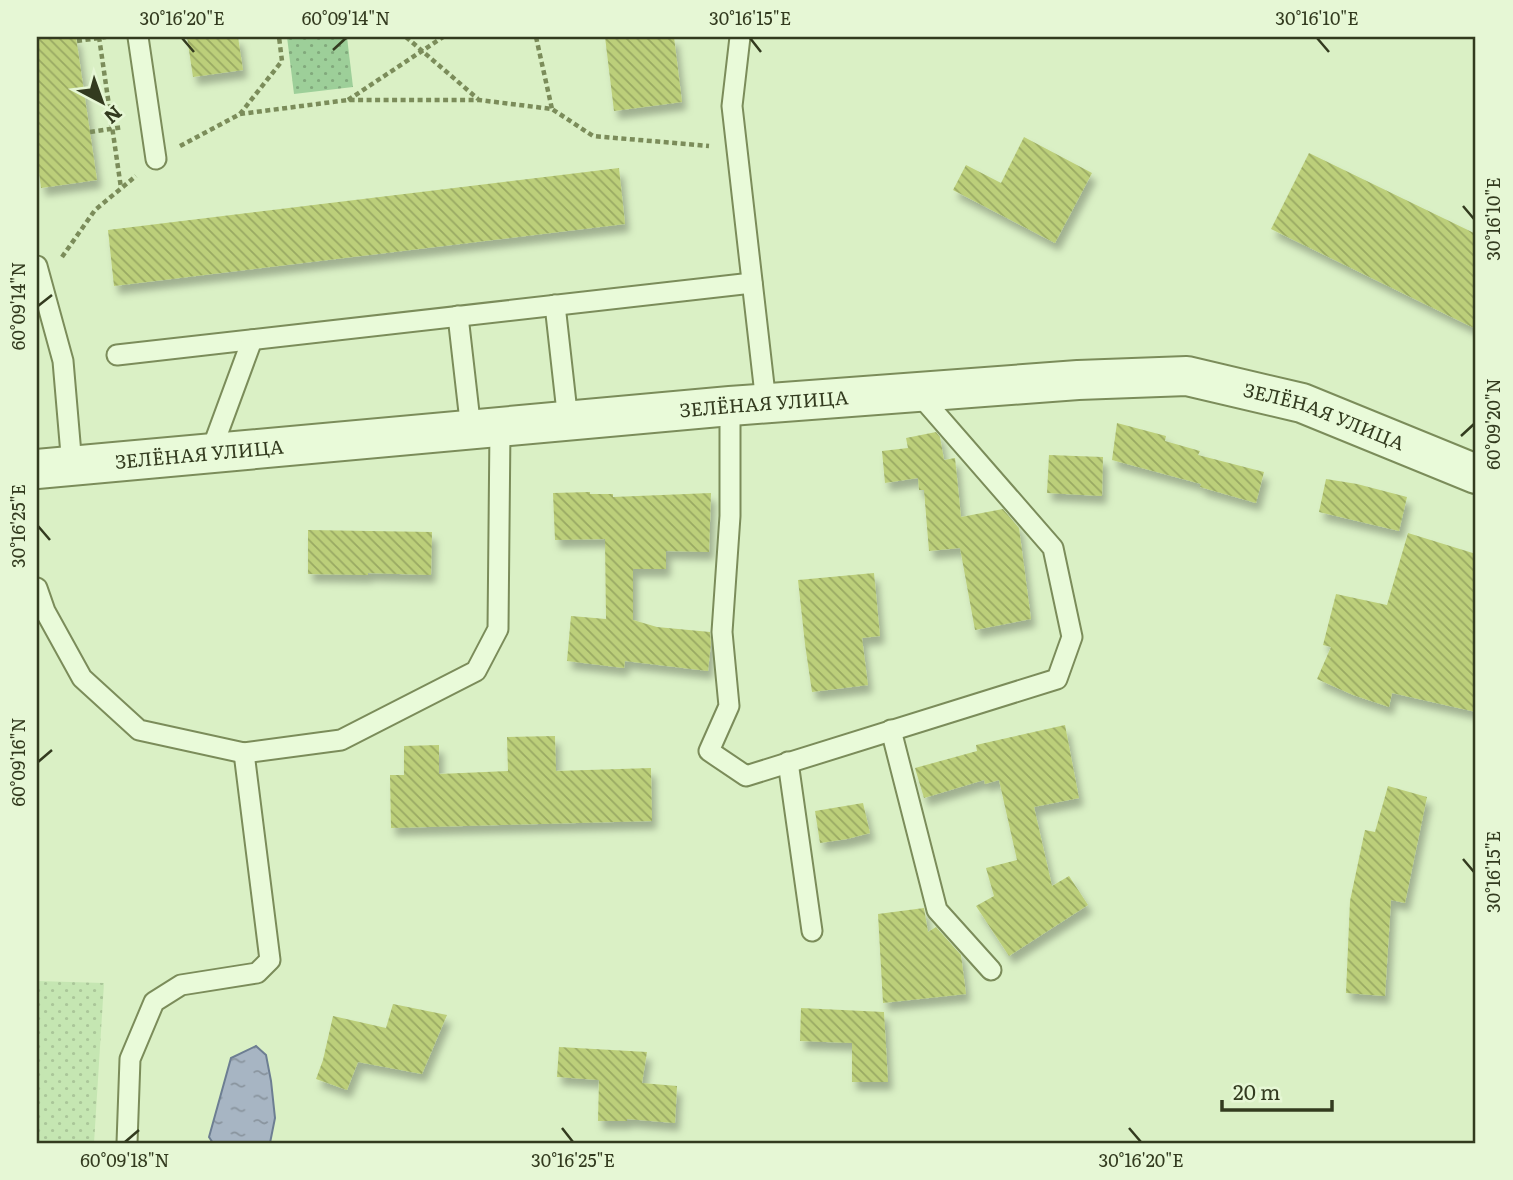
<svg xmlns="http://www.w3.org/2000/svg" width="1513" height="1180" viewBox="0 0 1513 1180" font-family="Literata,serif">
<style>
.farmland{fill:url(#farmland-dots)}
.park{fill:url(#park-dots)}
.water{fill:url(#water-ripples);stroke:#6d7e92;stroke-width:2}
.building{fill:url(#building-back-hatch);filter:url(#shadow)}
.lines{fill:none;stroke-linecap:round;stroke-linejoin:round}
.service-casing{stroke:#7b8c5a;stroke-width:23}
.minor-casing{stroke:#7b8c5a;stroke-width:42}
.path{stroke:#7b8c5a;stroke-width:4.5;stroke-dasharray:5 3.5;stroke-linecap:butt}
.service{stroke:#e9fad9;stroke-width:19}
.minor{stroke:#e9fad9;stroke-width:38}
.ticks{fill:none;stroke:#333b1f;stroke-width:2.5}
.labels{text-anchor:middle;stroke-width:6;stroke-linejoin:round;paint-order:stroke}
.street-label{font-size:19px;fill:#333b1f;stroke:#e6f7d5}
.neatline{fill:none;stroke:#333b1f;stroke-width:2.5}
.ticks-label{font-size:18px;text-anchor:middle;fill:#333b1f}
</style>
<defs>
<pattern id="farmland-dots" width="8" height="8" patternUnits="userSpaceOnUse" patternTransform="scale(1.75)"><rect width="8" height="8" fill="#c5e6b2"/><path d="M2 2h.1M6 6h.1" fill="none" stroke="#aac699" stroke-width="1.8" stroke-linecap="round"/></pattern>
<pattern id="park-dots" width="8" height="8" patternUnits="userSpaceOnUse" patternTransform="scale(1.75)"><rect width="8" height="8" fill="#9dcf99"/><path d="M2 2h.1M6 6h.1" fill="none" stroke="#81a97c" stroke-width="1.8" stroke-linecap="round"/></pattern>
<pattern id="water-ripples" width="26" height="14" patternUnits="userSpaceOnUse" patternTransform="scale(1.75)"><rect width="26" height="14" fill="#a7b5c3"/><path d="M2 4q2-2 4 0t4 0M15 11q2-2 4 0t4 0" fill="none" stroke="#89949e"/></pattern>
<pattern id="building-back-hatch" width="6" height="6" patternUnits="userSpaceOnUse" patternTransform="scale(1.75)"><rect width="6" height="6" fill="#bccf7a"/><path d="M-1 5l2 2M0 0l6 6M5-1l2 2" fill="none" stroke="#99a963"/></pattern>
<filter id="shadow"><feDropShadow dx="4.5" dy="8" stdDeviation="3.5" flood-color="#0004"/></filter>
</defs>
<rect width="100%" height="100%" fill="#daf0c5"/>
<!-- farmland -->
<path class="farmland" d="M 37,981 L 104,983 L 94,1143 L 37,1143 Z"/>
<!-- park -->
<path class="park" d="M 287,37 L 347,37 L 353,87 L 294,94 Z"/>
<!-- water -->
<path class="water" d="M 256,1046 L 266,1055 L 271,1081 L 275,1118 L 270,1143 L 213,1143 L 209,1137 L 231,1058 Z"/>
<!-- building -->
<g class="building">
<path d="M 37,37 L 76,37 L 97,180 L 41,188 L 37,156 Z"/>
<path d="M 187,37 L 238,37 L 243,70 L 193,77 Z"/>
<path d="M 605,37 L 674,37 L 682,102 L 614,111 Z"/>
<path d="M 1024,137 L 1092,173 L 1055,243 L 953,190 L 966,165 L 1001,183 Z"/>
<path d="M 1309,153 L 1476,234 L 1476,329 L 1271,229 Z"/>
<path d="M 619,168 L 625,224 L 114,286 L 108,230 Z"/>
<path d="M 1117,423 L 1166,436 L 1165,441 L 1200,451 L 1198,455 L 1264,472 L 1256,503 L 1200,487 L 1201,484 L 1112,460 Z"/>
<path d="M 936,432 L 940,437 L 944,460 L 955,458 L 961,517 L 1003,509 L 1019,528 L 1031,619 L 975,630 L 960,548 L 929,551 L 924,490 L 919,490 L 918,478 L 885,483 L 882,451 L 908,448 L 906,438 Z"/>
<path d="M 1049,455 L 1103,457 L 1102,496 L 1047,493 Z"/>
<path d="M 1326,479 L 1357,484 L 1407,497 L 1399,531 L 1319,512 Z"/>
<path d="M 590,492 L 590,494 L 613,494 L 613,497 L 711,493 L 709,552 L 666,551 L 666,569 L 633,569 L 633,620 L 657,627 L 710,632 L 711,643 L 708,671 L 625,661 L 624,668 L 567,661 L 571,616 L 606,619 L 605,539 L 555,540 L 553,493 Z"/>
<path d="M 308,530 L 432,532 L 431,575 L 368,573 L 368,575 L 308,574 Z"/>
<path d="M 1408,533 L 1476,554 L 1476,712 L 1392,693 L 1389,707 L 1353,695 L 1317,679 L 1331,647 L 1323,645 L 1336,594 L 1387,605 Z"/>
<path d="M 874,573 L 880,636 L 862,638 L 868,685 L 812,692 L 805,644 L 798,580 Z"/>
<path d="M 1065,725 L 1079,798 L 1034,807 L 1052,886 L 1069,876 L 1088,905 L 1009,956 L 976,906 L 994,896 L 986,868 L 1017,860 L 999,780 L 985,784 L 984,780 L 924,798 L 915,768 L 977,751 L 976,745 Z"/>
<path d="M 555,736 L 556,771 L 651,768 L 652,821 L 391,828 L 390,775 L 404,775 L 404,746 L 439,745 L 439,774 L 508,771 L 507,737 Z"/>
<path d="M 1388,786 L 1427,797 L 1405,903 L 1391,900 L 1385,996 L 1346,993 L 1350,901 L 1365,830 L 1375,832 Z"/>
<path d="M 863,803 L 870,833 L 847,839 L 820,843 L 815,811 Z"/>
<path d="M 924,908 L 928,932 L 936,927 L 961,955 L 966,994 L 883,1003 L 878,914 Z"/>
<path d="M 393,1004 L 447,1015 L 422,1074 L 358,1062 L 347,1090 L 316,1079 L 323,1060 L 333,1016 L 386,1028 Z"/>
<path d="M 801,1008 L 884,1012 L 888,1082 L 852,1082 L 852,1043 L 800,1041 Z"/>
<path d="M 559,1047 L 647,1052 L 642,1083 L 677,1086 L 675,1123 L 627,1119 L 627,1121 L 598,1121 L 599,1080 L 557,1077 Z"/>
</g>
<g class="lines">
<defs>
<g id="service">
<path d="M 138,37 L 156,159"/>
<path d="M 740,37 L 732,106 L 766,403"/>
<path d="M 37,266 L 63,361 L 72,466"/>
<path d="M 555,305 L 568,421"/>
<path d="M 458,316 L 471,430"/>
<path d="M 117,355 L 752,283"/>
<path d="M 730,406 L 730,516 L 722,632 L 729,706 L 709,751 L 746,776 L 1057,679 L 1072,637 L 1053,548 L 917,392"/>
<path d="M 210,454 L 252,340"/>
<path d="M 37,588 L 45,611 L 82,678 L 139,730 L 244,753 L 341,740 L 476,671 L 498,629 L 500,428"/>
<path d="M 891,730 L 937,910 L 991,970"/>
<path d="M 788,762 L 812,931"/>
<path d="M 127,1143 L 130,1059 L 154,1002 L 181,985 L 257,973 L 270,960 L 244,753"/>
</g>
<g id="minor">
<path id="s1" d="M 37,469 L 730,406 L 1078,380 L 1187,376 L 1302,403 L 1476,474"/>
</g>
</defs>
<!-- service casing -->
<use href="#service" class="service-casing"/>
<!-- minor casing -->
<use href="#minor" class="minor-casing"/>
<!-- path -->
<g class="path">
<path d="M 99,37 L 121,188"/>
<path d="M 406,37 L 478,99"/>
<path d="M 536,37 L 552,109"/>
<path d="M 77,41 L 106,37"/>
<path d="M 348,100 L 443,37"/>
<path d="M 240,114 L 348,100 L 479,100 L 552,109 L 593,136 L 709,146"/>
<path d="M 90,132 L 123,127"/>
<path d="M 180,146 L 240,114 L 282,61 L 279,37"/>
<path d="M 62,257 L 95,210 L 136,176"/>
</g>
<!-- service -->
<use href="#service" class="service"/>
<!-- minor -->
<use href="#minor" class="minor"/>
</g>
<!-- ticks -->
<path class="ticks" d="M 182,38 L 194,52M 750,38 L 761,52M 1317,38 L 1329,52M 333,50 L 346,38M 1463,206 L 1474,219M 38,306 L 52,295M 1461,436 L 1474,424M 38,526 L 50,540M 38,762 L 52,750M 1463,859 L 1474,872M 562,1128 L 573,1142M 1129,1128 L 1141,1142M 125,1142 L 139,1130"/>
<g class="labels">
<!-- street labels -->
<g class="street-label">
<text dy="7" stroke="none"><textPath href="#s1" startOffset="730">ЗЕЛЁНАЯ УЛИЦА</textPath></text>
<text dy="7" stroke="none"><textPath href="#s1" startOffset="1297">ЗЕЛЁНАЯ УЛИЦА</textPath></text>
<text dy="7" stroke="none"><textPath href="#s1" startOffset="163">ЗЕЛЁНАЯ УЛИЦА</textPath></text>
</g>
</g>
<!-- border -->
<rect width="1513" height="1180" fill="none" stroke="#e6f7d5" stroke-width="77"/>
<!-- north arrow -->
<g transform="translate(102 102) rotate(139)" stroke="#e6f7d5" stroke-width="5" paint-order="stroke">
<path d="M0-5L12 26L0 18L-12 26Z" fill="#333b1f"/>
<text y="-10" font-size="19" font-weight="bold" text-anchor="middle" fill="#333b1f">N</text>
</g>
<!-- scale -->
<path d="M1222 1100v10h110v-10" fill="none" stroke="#333b1f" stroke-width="3.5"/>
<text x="1233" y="1100" font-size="21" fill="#333b1f" stroke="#e6f7d5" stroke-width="5" paint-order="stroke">20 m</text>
<rect x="38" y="38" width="1436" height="1104" class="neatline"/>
<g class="ticks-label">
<text x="182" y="25">30°16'20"E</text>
<text x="346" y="25">60°09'14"N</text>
<text x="750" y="25">30°16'15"E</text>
<text x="1317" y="25">30°16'10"E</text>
<text transform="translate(1494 219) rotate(-90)" y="6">30°16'10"E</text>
<text transform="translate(19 306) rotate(-90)" y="6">60°09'14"N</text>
<text transform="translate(1494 424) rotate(-90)" y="6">60°09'20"N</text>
<text transform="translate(19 526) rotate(-90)" y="6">30°16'25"E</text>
<text transform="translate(19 762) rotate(-90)" y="6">60°09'16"N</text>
<text transform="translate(1494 872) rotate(-90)" y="6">30°16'15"E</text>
<text x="125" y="1167">60°09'18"N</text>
<text x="573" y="1167">30°16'25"E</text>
<text x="1141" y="1167">30°16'20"E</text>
</g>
</svg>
